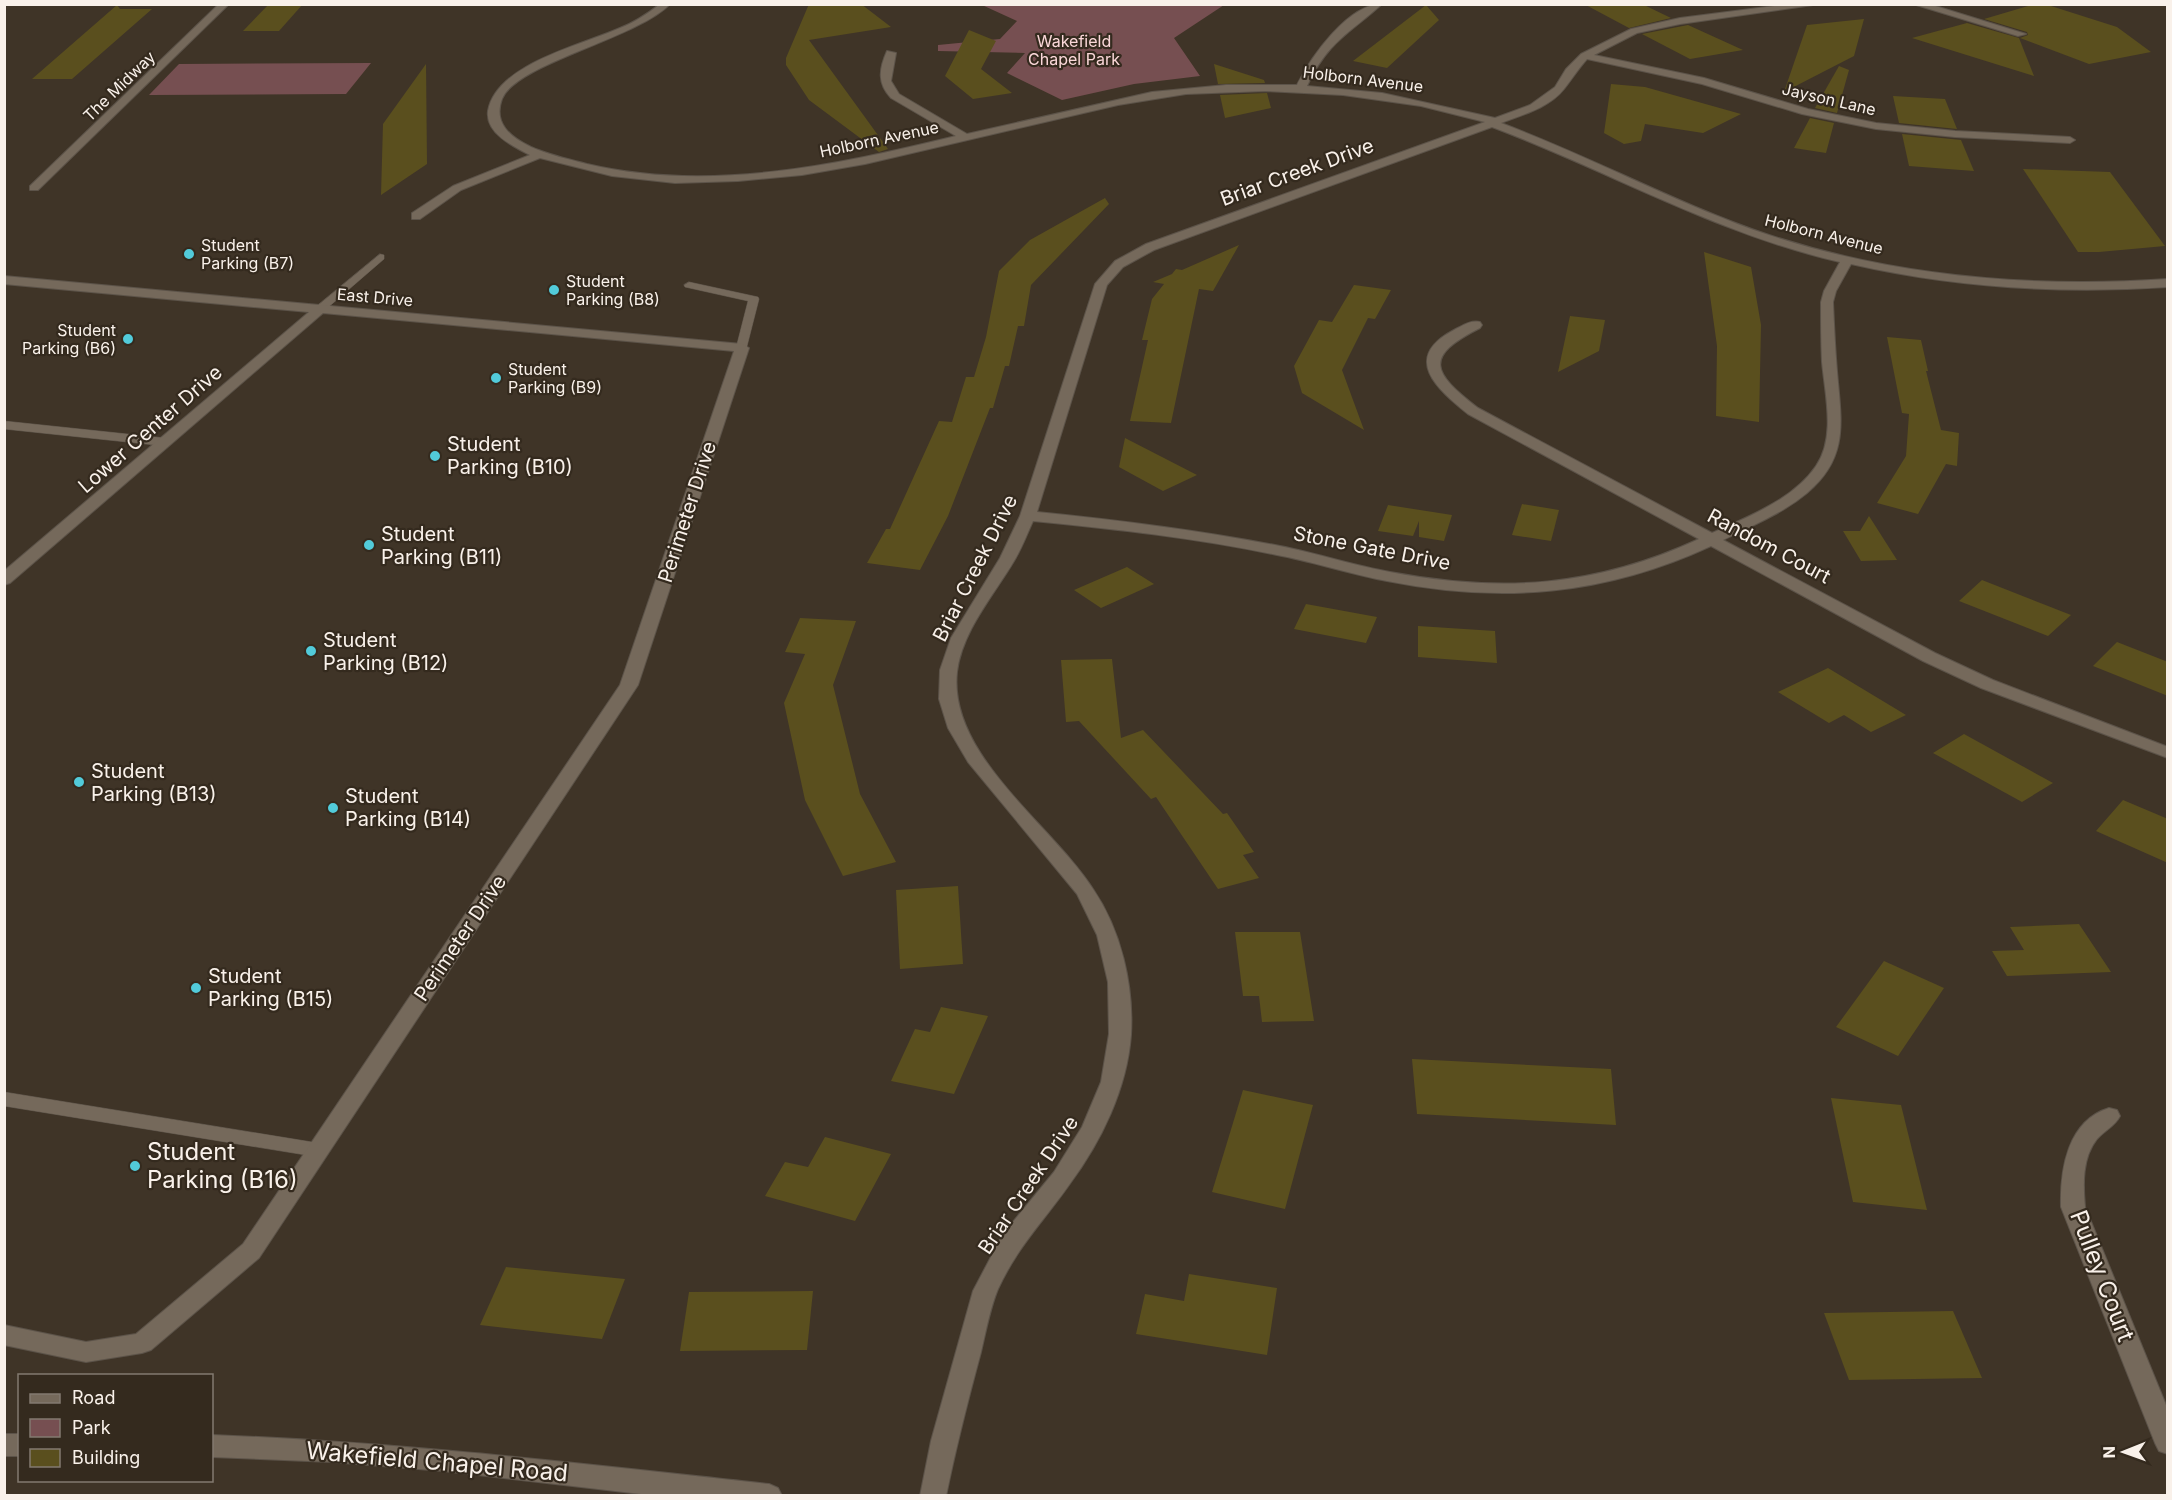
<svg xmlns="http://www.w3.org/2000/svg" width="2172" height="1500" viewBox="0 0 2172 1500" font-family="Inter,sans-serif">
<style>
.green{fill:#764f51}
.building{fill:#5a4f1e}
.lines{fill:none;stroke-linecap:round;stroke-linejoin:round}
.service-casing{stroke:#5c5349;stroke-width:1}
.minor-casing{stroke:#5c5349;stroke-width:2}
.secondary-casing{stroke:#5c5349;stroke-width:2}
.service{fill:#75695b;fill-rule:evenodd}
.minor{fill:#75695b;fill-rule:evenodd}
.secondary{fill:#75695b;fill-rule:evenodd}
.poi-dot{fill:#52cbda;stroke:#342a1e;stroke-width:2}
.labels{text-anchor:middle;stroke-width:4.5;stroke-linejoin:round;paint-order:stroke}
.far-park-label{font-size:16px;fill:#fbd8d9;stroke:#342a1e}
.far-street-label{font-size:16px;fill:#f9f1ea;stroke:#342a1e}
.far-poi-label{font-size:16px;fill:#f9f1ea;stroke:#342a1e;text-anchor:start}
.street-label{font-size:20px;fill:#f9f1ea;stroke:#342a1e}
.poi-label{font-size:20px;fill:#f9f1ea;stroke:#342a1e;text-anchor:start}
.near-poi-label{font-size:24px;fill:#f9f1ea;stroke:#342a1e;text-anchor:start}
.near-street-label{font-size:24px;fill:#f9f1ea;stroke:#342a1e}
</style>
<rect width="100%" height="100%" fill="#3f3427"/>
<!-- green -->
<g class="green">
<path d="M 982,5 L 1224,5 L 1174,38 L 1200,76 L 1134,84 L 1062,100 L 1007,73 L 1025,53 L 938,51 L 938,45 L 1000,39 L 1017,21 Z"/>
<path d="M 371,63 L 346,94 L 149,95 L 179,64 Z"/>
</g>
<!-- building -->
<g class="building">
<path d="M 269,4 L 303,4 L 279,31 L 243,31 Z"/>
<path d="M 809,4 L 861,4 L 891,27 L 809,40 L 888,149 L 879,152 L 809,100 L 786,65 L 786,58 Z"/>
<path d="M 1584,4 L 1642,4 L 1671,18 L 1629,28 Z"/>
<path d="M 2035,4 L 2051,6 L 2117,27 L 2151,52 L 2089,64 L 2020,38 L 2028,35 L 2027,32 L 1984,19 Z"/>
<path d="M 117,5 L 120,9 L 152,9 L 72,79 L 32,79 Z"/>
<path d="M 1426,5 L 1439,20 L 1387,68 L 1353,61 Z"/>
<path d="M 1864,19 L 1854,56 L 1784,92 L 1807,25 Z"/>
<path d="M 1967,23 L 2019,38 L 2034,76 L 1912,38 Z"/>
<path d="M 1688,25 L 1743,50 L 1690,59 L 1642,34 Z"/>
<path d="M 969,30 L 996,41 L 981,69 L 1012,93 L 973,99 L 945,76 Z"/>
<path d="M 426,64 L 427,164 L 381,195 L 383,124 Z"/>
<path d="M 1214,64 L 1264,80 L 1265,83 L 1218,84 Z"/>
<path d="M 1839,66 L 1849,70 L 1837,113 L 1815,108 Z"/>
<path d="M 1611,84 L 1645,87 L 1741,114 L 1703,133 L 1645,124 L 1641,141 L 1624,144 L 1604,133 Z"/>
<path d="M 1267,93 L 1271,108 L 1225,118 L 1220,95 Z"/>
<path d="M 1893,96 L 1945,99 L 1957,129 L 1899,123 Z"/>
<path d="M 1810,118 L 1834,123 L 1826,153 L 1794,148 Z"/>
<path d="M 1902,134 L 1961,140 L 1974,171 L 1909,166 Z"/>
<path d="M 2023,169 L 2110,172 L 2165,246 L 2099,252 L 2078,252 Z"/>
<path d="M 1105,198 L 1109,204 L 1031,285 L 1024,326 L 1018,326 L 1009,366 L 1005,366 L 993,408 L 990,408 L 948,516 L 920,570 L 867,563 L 886,529 L 890,529 L 939,421 L 952,422 L 966,377 L 974,377 L 986,337 L 999,271 L 1030,240 Z"/>
<path d="M 1239,245 L 1213,291 L 1199,289 L 1171,423 L 1130,421 L 1148,340 L 1142,340 L 1152,299 L 1164,284 L 1153,282 L 1172,274 L 1176,269 L 1182,270 Z"/>
<path d="M 1704,252 L 1751,267 L 1761,325 L 1759,422 L 1716,416 L 1717,346 Z"/>
<path d="M 1354,285 L 1391,290 L 1375,319 L 1368,318 L 1342,370 L 1364,430 L 1302,393 L 1294,366 L 1319,320 L 1332,322 Z"/>
<path d="M 1570,316 L 1605,320 L 1599,351 L 1558,372 Z"/>
<path d="M 1887,337 L 1921,340 L 1928,371 L 1926,371 L 1941,430 L 1959,433 L 1957,466 L 1946,464 L 1918,514 L 1877,503 L 1906,456 L 1909,414 L 1902,413 Z"/>
<path d="M 1125,438 L 1197,475 L 1163,491 L 1119,467 Z"/>
<path d="M 1522,504 L 1559,510 L 1551,541 L 1512,535 Z"/>
<path d="M 1388,505 L 1452,515 L 1444,541 L 1419,537 L 1419,521 L 1413,536 L 1378,531 Z"/>
<path d="M 1869,516 L 1897,560 L 1861,561 L 1843,531 L 1860,531 Z"/>
<path d="M 1127,567 L 1154,584 L 1101,608 L 1074,590 Z"/>
<path d="M 1982,580 L 2071,615 L 2048,636 L 1959,601 Z"/>
<path d="M 1306,604 L 1377,617 L 1366,643 L 1294,629 Z"/>
<path d="M 800,618 L 856,621 L 833,685 L 860,794 L 896,862 L 843,876 L 805,800 L 784,703 L 805,654 L 785,652 Z"/>
<path d="M 1418,626 L 1495,631 L 1497,663 L 1418,657 Z"/>
<path d="M 2117,642 L 2168,662 L 2168,696 L 2093,666 Z"/>
<path d="M 1112,659 L 1121,738 L 1143,730 L 1223,814 L 1227,813 L 1254,852 L 1243,855 L 1259,878 L 1218,889 L 1156,797 L 1151,799 L 1079,721 L 1066,722 L 1061,660 Z"/>
<path d="M 1828,668 L 1906,715 L 1871,732 L 1844,715 L 1829,723 L 1778,692 Z"/>
<path d="M 1964,734 L 2053,783 L 2022,802 L 1933,753 Z"/>
<path d="M 2123,800 L 2168,819 L 2168,863 L 2096,831 Z"/>
<path d="M 958,886 L 963,964 L 900,969 L 896,890 Z"/>
<path d="M 2079,924 L 2111,972 L 2007,976 L 1992,951 L 2024,950 L 2010,927 Z"/>
<path d="M 1235,932 L 1300,932 L 1314,1021 L 1262,1022 L 1259,996 L 1243,996 Z"/>
<path d="M 1884,961 L 1944,988 L 1898,1056 L 1836,1027 Z"/>
<path d="M 941,1007 L 988,1016 L 954,1094 L 891,1081 L 915,1029 L 930,1032 Z"/>
<path d="M 1412,1059 L 1611,1069 L 1616,1125 L 1417,1114 Z"/>
<path d="M 1243,1090 L 1313,1105 L 1285,1209 L 1212,1192 Z"/>
<path d="M 1831,1098 L 1901,1105 L 1927,1210 L 1853,1202 Z"/>
<path d="M 825,1137 L 891,1154 L 855,1221 L 765,1196 L 785,1162 L 808,1167 Z"/>
<path d="M 506,1267 L 625,1279 L 602,1339 L 480,1325 Z"/>
<path d="M 1189,1274 L 1277,1288 L 1267,1355 L 1136,1334 L 1145,1294 L 1184,1301 Z"/>
<path d="M 813,1291 L 807,1350 L 680,1351 L 689,1292 Z"/>
<path d="M 1953,1311 L 1982,1378 L 1849,1380 L 1824,1313 Z"/>
</g>
<g class="lines">
<defs>
<g id="service">
<path d="M 380,254 L 384,255 L 384,259 L 325,310 L 317,310 L 317,306 Z"/>
<path d="M 689,282 L 758,297 L 759,299 L 746,350 L 738,350 L 736,348 L 748,301 L 685,287 L 684,285 Z"/>
<path d="M 4,421 L 165,438 L 171,442 L 165,446 L 4,429 Z"/>
<path d="M 4,1092 L 318,1143 L 325,1145 L 327,1150 L 325,1155 L 318,1157 L 4,1106 Z"/>
</g>
<g id="minor">
<path d="M 219,4 L 229,4 L 38,190 L 30,190 L 30,186 Z"/>
<path d="M 660,4 L 670,4 C 636,39 515,64 502,99 C 493,123 510,137 531,147 C 549,155 568,159 587,164 C 709,193 837,165 956,136 L 891,98 C 877,83 879,69 887,51 L 896,53 L 891,81 L 899,94 L 967,134 L 1152,92 L 1226,85 L 1297,85 C 1311,57 1348,4 1382,4 C 1349,34 1328,41 1307,86 L 1382,93 L 1495,118 L 1530,105 L 1555,87 L 1566,69 L 1581,54 L 1631,29 L 1680,18 L 1789,4 L 1820,4 L 1680,24 L 1637,33 L 1594,55 L 1704,78 L 1808,109 L 1876,123 L 1955,131 L 2070,137 L 2075,140 L 2070,143 L 1955,137 L 1876,129 L 1802,114 L 1702,84 L 1587,59 C 1578,69 1572,79 1564,89 C 1549,108 1522,115 1501,123 C 1592,157 1677,204 1769,235 C 1897,277 2033,288 2168,279 L 2168,287 C 2061,294 1956,288 1851,264 L 1836,291 L 1833,302 C 1834,325 1835,348 1837,371 C 1841,420 1850,457 1807,493 C 1783,513 1752,526 1723,540 L 1935,653 L 1993,680 L 2168,747 L 2168,758 L 1981,688 L 1923,661 L 1711,546 C 1605,595 1502,604 1387,581 C 1350,574 1314,562 1277,555 C 1196,538 1115,529 1033,521 C 1027,534 1022,548 1014,561 C 994,595 962,631 957,672 C 948,755 1052,825 1093,889 C 1121,930 1134,985 1131,1035 C 1127,1089 1101,1142 1069,1185 C 1043,1222 1018,1246 998,1289 C 990,1308 986,1331 981,1352 C 968,1400 956,1447 946,1496 L 920,1496 L 931,1441 L 973,1291 L 1003,1234 L 1054,1172 L 1082,1127 L 1101,1082 L 1109,1034 L 1108,982 L 1097,935 L 1077,894 L 968,762 L 948,728 L 939,699 L 940,670 L 951,638 L 1000,558 L 1020,516 L 1095,284 L 1115,261 L 1146,244 L 1485,122 L 1421,106 L 1343,95 L 1265,91 L 1186,94 L 1118,105 L 865,164 L 802,175 L 738,181 L 675,183 L 612,176 L 540,158 L 461,190 L 420,219 L 412,219 L 412,213 L 453,186 L 530,155 C 514,147 485,133 488,111 C 496,64 582,45 620,28 C 635,22 647,14 660,4 ZM 1492,127 C 1609,171 1717,234 1840,262 L 1824,291 L 1821,302 C 1821,322 1821,342 1822,362 C 1825,395 1836,437 1816,466 C 1793,500 1747,517 1712,533 L 1478,408 C 1433,373 1422,357 1480,328 L 1482,325 L 1480,322 C 1470,320 1462,326 1454,330 C 1401,358 1437,389 1468,414 L 1699,539 C 1595,587 1502,593 1390,572 C 1351,565 1313,552 1275,545 C 1196,530 1117,520 1037,512 L 1107,285 L 1123,267 L 1154,250 Z"/>
<path d="M 1913,4 L 1929,4 L 2026,34 L 2018,36 Z"/>
<path d="M 4,276 L 742,344 L 749,348 L 638,685 L 259,1258 L 151,1350 L 142,1353 L 86,1362 L 4,1345 L 4,1325 L 86,1342 L 136,1334 L 243,1244 L 620,685 L 734,351 L 323,313 L 10,583 L 4,585 L 4,571 L 309,312 L 4,284 Z"/>
<path d="M 2109,1108 L 2117,1110 L 2120,1116 C 2115,1126 2104,1131 2097,1139 C 2082,1158 2083,1184 2085,1207 L 2168,1410 L 2168,1454 L 2159,1451 L 2155,1443 L 2061,1207 C 2060,1170 2067,1121 2109,1108 Z"/>
</g>
<g id="secondary">
<rect x="4" y="1434" width="16" height="22"/>
<path d="M 212,1435 C 399,1442 583,1464 769,1484 L 778,1488 L 782,1496 L 658,1496 L 443,1471 L 331,1462 L 212,1457 Z"/>
</g>
</defs>
<!-- service casing -->
<use href="#service" class="service-casing"/>
<!-- minor casing -->
<use href="#minor" class="minor-casing"/>
<!-- secondary casing -->
<use href="#secondary" class="secondary-casing"/>
<!-- service -->
<use href="#service" class="service"/>
<!-- minor -->
<use href="#minor" class="minor"/>
<!-- secondary -->
<use href="#secondary" class="secondary"/>
</g>
<!-- markers -->
<g class="poi-dot">
<circle cx="189" cy="254" r="6"/>
<circle cx="554" cy="290" r="6"/>
<circle cx="128" cy="339" r="6"/>
<circle cx="496" cy="378" r="6"/>
<circle cx="435" cy="456" r="6"/>
<circle cx="369" cy="545" r="6"/>
<circle cx="311" cy="651" r="6"/>
<circle cx="79" cy="782" r="6"/>
<circle cx="333" cy="808" r="6"/>
<circle cx="196" cy="988" r="6"/>
<circle cx="135" cy="1166" r="6"/>
</g>
<g class="labels">
<!-- far-park labels -->
<g class="far-park-label">
<text x="1074" y="47">Wakefield<tspan x="1074" dy="18">Chapel Park</tspan></text>
</g>
<!-- far-street labels -->
<g class="far-street-label">
<text transform="translate(1363 79) rotate(7)" y="6">Holborn Avenue</text>
<text transform="translate(119 86) rotate(-44)" y="6">The Midway</text>
<text transform="translate(1829 99) rotate(13)" y="6">Jayson Lane</text>
<text transform="translate(879 139) rotate(-12)" y="6">Holborn Avenue</text>
<text transform="translate(1824 234) rotate(14)" y="6">Holborn Avenue</text>
<text transform="translate(375 297) rotate(5)" y="6">East Drive</text>
</g>
<!-- far-poi labels -->
<g class="far-poi-label">
<text x="201" y="251">Student<tspan x="201" dy="18">Parking (B7)</tspan></text>
<text x="566" y="287">Student<tspan x="566" dy="18">Parking (B8)</tspan></text>
<text x="116" y="336" text-anchor="end">Student<tspan x="116" dy="18">Parking (B6)</tspan></text>
<text x="508" y="375">Student<tspan x="508" dy="18">Parking (B9)</tspan></text>
</g>
<!-- street labels -->
<g class="street-label">
<text transform="translate(1297 172) rotate(-20)" y="7">Briar Creek Drive</text>
<text transform="translate(150 429) rotate(-41)" y="7">Lower Center Drive</text>
<text transform="translate(687 512) rotate(-72)" y="7">Perimeter Drive</text>
<text transform="translate(1769 546) rotate(28)" y="7">Random Court</text>
<text transform="translate(1372 548) rotate(11)" y="7">Stone Gate Drive</text>
<text transform="translate(975 568) rotate(-63)" y="7">Briar Creek Drive</text>
<text transform="translate(460 938) rotate(-56)" y="7">Perimeter Drive</text>
<text transform="translate(1028 1185) rotate(-56)" y="7">Briar Creek Drive</text>
</g>
<!-- poi labels -->
<g class="poi-label">
<text x="447" y="451">Student<tspan x="447" dy="23">Parking (B10)</tspan></text>
<text x="381" y="541">Student<tspan x="381" dy="23">Parking (B11)</tspan></text>
<text x="323" y="647">Student<tspan x="323" dy="23">Parking (B12)</tspan></text>
<text x="91" y="778">Student<tspan x="91" dy="23">Parking (B13)</tspan></text>
<text x="345" y="803">Student<tspan x="345" dy="23">Parking (B14)</tspan></text>
<text x="208" y="983">Student<tspan x="208" dy="23">Parking (B15)</tspan></text>
</g>
<!-- near-poi labels -->
<g class="near-poi-label">
<text x="147" y="1160">Student<tspan x="147" dy="28">Parking (B16)</tspan></text>
</g>
<!-- near-street labels -->
<g class="near-street-label">
<text transform="translate(2102 1276) rotate(69)" y="8">Pulley Court</text>
<text transform="translate(437 1462) rotate(5)" y="8">Wakefield Chapel Road</text>
</g>
</g>
<!-- border -->
<rect width="2172" height="1500" fill="none" stroke="#f9f1ea" stroke-width="12"/>
<!-- legend -->
<rect x="18" y="1374" width="195" height="108" fill="#342a1e" stroke="#837a70" stroke-width="1.5"/>
<rect x="30" y="1394" width="30" height="9" fill="#75695b" stroke="#837a70" stroke-width="1.5"/>
<text x="72" y="1404" font-size="18" fill="#f9f1ea">Road</text>
<rect x="30" y="1419" width="30" height="18" fill="#764f51" stroke="#837a70" stroke-width="1.5"/>
<text x="72" y="1434" font-size="18" fill="#f9f1ea">Park</text>
<rect x="30" y="1449" width="30" height="18" fill="#5a4f1e" stroke="#837a70" stroke-width="1.5"/>
<text x="72" y="1464" font-size="18" fill="#f9f1ea">Building</text>
<!-- north arrow -->
<g transform="translate(2124 1452) rotate(269)" stroke="#342a1e" stroke-width="4.5" paint-order="stroke">
<path d="M0-4.5L10 22L0 15L-10 22Z" fill="#f9f1ea"/>
<text y="-9" font-size="16" font-weight="bold" text-anchor="middle" fill="#f9f1ea">N</text>
</g>
</svg>
